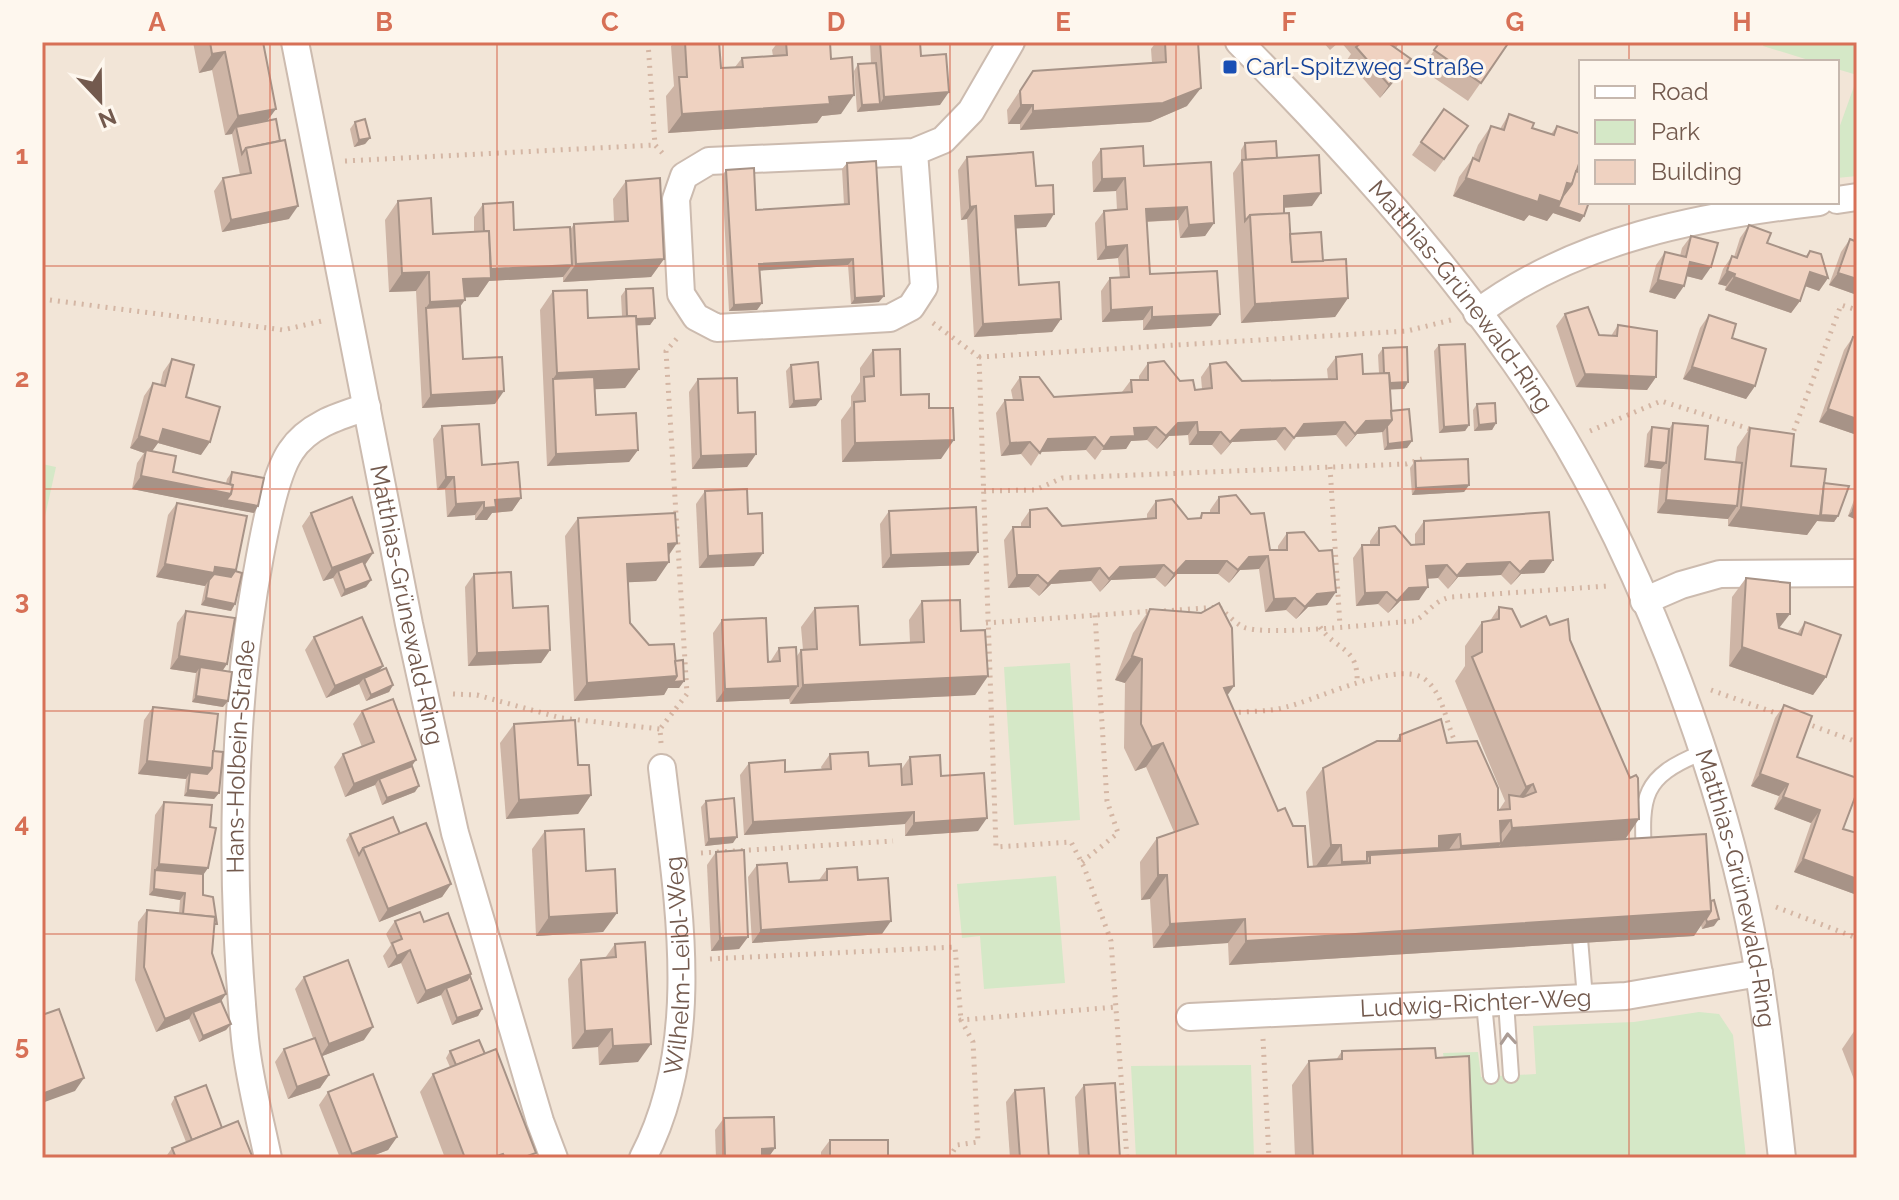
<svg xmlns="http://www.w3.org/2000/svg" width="1899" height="1200" viewBox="0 0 1899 1200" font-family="Raleway,sans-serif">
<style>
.residential{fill:#f2e5d7;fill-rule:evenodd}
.green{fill:#d5e8c7}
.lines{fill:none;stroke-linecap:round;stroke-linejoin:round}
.service-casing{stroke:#ccbbaf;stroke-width:18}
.minor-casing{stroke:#ccbbaf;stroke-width:30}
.path{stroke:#d4b6a4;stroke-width:5;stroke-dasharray:2 6;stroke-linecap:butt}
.service{stroke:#fff;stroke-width:14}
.minor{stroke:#fff;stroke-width:26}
.wall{fill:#ceb5a6}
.shaded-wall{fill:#a79387}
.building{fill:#efd2c1;stroke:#a79387;stroke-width:2}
.oneway{stroke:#ab9c95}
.grid{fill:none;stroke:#d77056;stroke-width:2;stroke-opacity:0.55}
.transit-dot{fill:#1a4fb4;stroke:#fef7ee;stroke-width:3}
.labels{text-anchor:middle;stroke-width:6;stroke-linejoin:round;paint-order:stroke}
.transit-label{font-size:24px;fill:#164399;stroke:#fef7ee;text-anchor:start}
.street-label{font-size:24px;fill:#735a4e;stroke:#fef7ee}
.neatline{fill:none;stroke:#d77056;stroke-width:3}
.grid-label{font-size:26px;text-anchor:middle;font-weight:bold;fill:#d77056}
</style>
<rect width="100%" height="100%" fill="#fbf3e8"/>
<!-- residential -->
<path class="residential" d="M 42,42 L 1857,42 L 1857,1158 L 42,1158 ZM 1581,62 L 1837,62 L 1837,202 L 1581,202 Z"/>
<!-- green -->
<g class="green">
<path d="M 1765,42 L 1857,42 L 1857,75 L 1837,69 L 1837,62 L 1815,62 L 1763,46 Z"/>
<path d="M 1857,78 L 1857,176 L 1837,178 L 1837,134 Z"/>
<path d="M 42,464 L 56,467 L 42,530 Z"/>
<path d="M 1070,663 L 1080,820 L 1014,825 L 1004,667 Z"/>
<path d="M 1056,876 L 1065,983 L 984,989 L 980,936 L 962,938 L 957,884 Z"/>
<path d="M 1699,1012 L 1719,1014 L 1733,1035 L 1746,1158 L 1458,1158 L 1443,1053 L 1478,1052 L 1481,1077 L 1536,1074 L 1533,1026 L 1634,1022 Z"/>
<path d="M 1251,1065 L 1254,1158 L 1136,1158 L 1131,1066 Z"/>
</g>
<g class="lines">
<defs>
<g id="service">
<path d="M 1644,856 C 1641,796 1642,777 1701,753"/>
<path d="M 1579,927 L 1585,998"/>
<path d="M 1506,1002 L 1511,1075"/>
<path d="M 1484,1003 L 1491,1076"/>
</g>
<g id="minor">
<path id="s1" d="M 295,42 L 409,624 L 455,833 L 540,1121 L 554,1158"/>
<path id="s2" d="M 1239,42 C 1337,141 1434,247 1514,361 C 1631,526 1726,775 1759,974 C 1769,1035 1775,1097 1782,1158"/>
<path d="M 914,152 L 924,287 L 911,307 L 890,318 L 717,328 L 696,317 L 681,294 L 676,199 L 684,176 L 709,161 L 914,152 L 943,140 L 971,111 L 1011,42"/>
<path d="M 1837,200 L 1857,197"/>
<path d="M 1477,313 C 1576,239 1699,216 1819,202"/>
<path d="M 1644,601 L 1681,585 L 1720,574 L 1857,573"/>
<path id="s3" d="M 1190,1017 L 1626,996 L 1759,973"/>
<path id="s4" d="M 268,1158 C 260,1119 249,1079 245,1039 C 230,883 231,709 260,556 C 265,529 275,474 291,451 C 308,425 339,416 367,407"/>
<path id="s5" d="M 643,1158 C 705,1039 677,895 662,768"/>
</g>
</defs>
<!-- service casing -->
<use href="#service" class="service-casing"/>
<!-- minor casing -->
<use href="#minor" class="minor-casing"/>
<!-- path -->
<g class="path">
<path d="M 648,42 L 655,145 L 666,157"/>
<path d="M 345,161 L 655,145"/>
<path d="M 42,299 L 283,330 L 322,321"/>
<path d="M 933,323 L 979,357 L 996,847 L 1071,842 L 1084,867 L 1111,941 L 1127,1158"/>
<path d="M 979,357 L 1407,331 L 1451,320"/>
<path d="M 1590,431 L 1661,401 L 1753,430"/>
<path d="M 1791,438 L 1841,305 L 1857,310"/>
<path d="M 1330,467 L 1340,626"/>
<path d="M 984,491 L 1035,490 L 1062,478 L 1406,464 L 1422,459"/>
<path d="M 1164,611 L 1219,607 C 1226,613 1235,623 1243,627 C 1266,637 1383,623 1414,621 C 1429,614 1432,601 1451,597 L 1608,586"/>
<path d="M 986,623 L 1154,611"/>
<path d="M 1320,627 C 1337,652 1359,646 1357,684"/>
<path d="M 1711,690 L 1784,716"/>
<path d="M 453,694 L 477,695 L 561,718 L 660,729"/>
<path d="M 1231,713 C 1249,711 1269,712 1286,707 C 1317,700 1402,657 1427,681 C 1445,697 1446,727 1458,747"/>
<path d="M 1805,723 L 1857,742"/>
<path d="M 661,743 L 660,729 L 687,694 L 666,351 L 679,336"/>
<path d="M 701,853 L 893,841"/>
<path d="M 1082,862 L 1118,833 L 1107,801 L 1095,615"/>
<path d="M 1776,907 L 1857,938"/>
<path d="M 710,959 L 955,947 L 961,1020"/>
<path d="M 1263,1039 L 1269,1158"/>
<path d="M 949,1158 L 957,1145 L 978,1142 L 973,1042 L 961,1020 L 1116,1007"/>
</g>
<!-- service -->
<use href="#service" class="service"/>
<!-- minor -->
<use href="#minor" class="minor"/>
</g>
<!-- wall -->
<g class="wall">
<path d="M 193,42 L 263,42 L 267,121 L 289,219 L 222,232 L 214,191 L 223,178 L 240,175 L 232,134 L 225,135 L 212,70 L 199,73 Z"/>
<path d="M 674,42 L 719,42 L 721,68 L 735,67 L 742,58 L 773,56 L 772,50 L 778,42 L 830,42 L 831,59 L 841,114 L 822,116 L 817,123 L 668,133 L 666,96 L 674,86 L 671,46 Z"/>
<path d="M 870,42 L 920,42 L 921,56 L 940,105 L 857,112 L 854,71 L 858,64 L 871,63 Z"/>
<path d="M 1156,42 L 1198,42 L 1187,106 L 1150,122 L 1020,130 L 1020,124 L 1008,124 L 1007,110 L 1033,71 L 1152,63 L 1151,49 Z"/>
<path d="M 1323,42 L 1339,42 L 1330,50 Z"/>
<path d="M 1341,42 L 1400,42 L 1396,48 L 1411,59 L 1380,98 L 1347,60 L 1351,54 Z"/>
<path d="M 1440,42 L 1509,42 L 1468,101 L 1421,69 Z"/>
<path d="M 1444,109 L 1468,126 L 1435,172 L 1412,155 Z"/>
<path d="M 1509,114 L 1532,128 L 1551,134 L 1557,126 L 1576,171 L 1580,222 L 1553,213 L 1547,221 L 1529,215 L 1524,221 L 1453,196 L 1459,177 L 1473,158 L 1478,145 L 1491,126 L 1500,129 Z"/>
<path d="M 355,122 L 370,138 L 365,144 L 354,147 L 350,129 Z"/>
<path d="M 1245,143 L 1277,158 L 1312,206 L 1284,208 L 1284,214 L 1290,234 L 1323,261 L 1348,298 L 1335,317 L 1241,323 L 1233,173 L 1241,161 L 1241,150 Z"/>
<path d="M 1101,149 L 1144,166 L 1214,223 L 1205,236 L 1180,238 L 1178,220 L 1147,222 L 1150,274 L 1211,326 L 1143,330 L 1143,320 L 1102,322 L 1101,291 L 1110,278 L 1120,278 L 1118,258 L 1097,260 L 1095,223 L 1104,211 L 1117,210 L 1116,191 L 1093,192 L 1092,162 Z"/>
<path d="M 967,157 L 1036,186 L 1046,227 L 1015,228 L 1019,285 L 1061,319 L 1052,332 L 974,337 L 967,219 L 961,220 L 958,170 Z"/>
<path d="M 847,163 L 879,302 L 851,304 L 848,265 L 760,270 L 762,303 L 757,310 L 729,311 L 722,176 L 726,170 L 756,210 L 844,205 L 842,169 Z"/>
<path d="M 626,181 L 664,259 L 651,277 L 563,282 L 563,277 L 489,281 L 478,297 L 464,297 L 460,306 L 463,359 L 495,404 L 422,408 L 416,291 L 389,292 L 385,220 L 398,201 L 433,234 L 474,232 L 474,217 L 483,204 L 514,230 L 570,230 L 574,224 L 614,222 L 613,199 Z"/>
<path d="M 1749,225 L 1767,243 L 1805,257 L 1810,251 L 1828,278 L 1819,291 L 1805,286 L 1800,301 L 1791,313 L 1725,290 L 1726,286 L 1718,284 L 1723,269 L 1732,256 L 1734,257 L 1740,238 Z"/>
<path d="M 1691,236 L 1702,280 L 1687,276 L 1675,299 L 1649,292 L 1656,265 L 1665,252 L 1680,256 L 1682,248 Z"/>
<path d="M 1850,239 L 1857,295 L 1829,285 L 1841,252 Z"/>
<path d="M 626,289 L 655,318 L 650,325 L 636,325 L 639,369 L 625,388 L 595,389 L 596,415 L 638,450 L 629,462 L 547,466 L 540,310 L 553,291 L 588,318 L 622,316 L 621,296 Z"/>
<path d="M 1565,314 L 1599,335 L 1611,336 L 1618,325 L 1656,377 L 1647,390 L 1576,387 L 1556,326 Z"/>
<path d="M 1709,315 L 1732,338 L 1755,386 L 1746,399 L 1683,379 L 1700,328 Z"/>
<path d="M 1853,337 L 1857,338 L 1857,435 L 1819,422 L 1844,350 Z"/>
<path d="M 1439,345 L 1469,425 L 1465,431 L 1439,433 L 1434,351 Z"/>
<path d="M 1383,348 L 1408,382 L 1404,389 L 1390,389 L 1391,411 L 1412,441 L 1407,448 L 1384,450 L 1382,432 L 1357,434 L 1346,447 L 1336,435 L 1295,437 L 1285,451 L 1276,440 L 1232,442 L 1221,455 L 1212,445 L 1189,445 L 1188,435 L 1169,436 L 1157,449 L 1147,440 L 1131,441 L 1126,449 L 1102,450 L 1095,460 L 1086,450 L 1040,452 L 1031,466 L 1021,454 L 1001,456 L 996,413 L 1005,400 L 1013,400 L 1011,390 L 1020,377 L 1054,397 L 1122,392 L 1131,380 L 1139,380 L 1139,376 L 1148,363 L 1195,390 L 1202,389 L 1201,377 L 1210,364 L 1242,381 L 1328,379 L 1327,369 L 1336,357 L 1363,374 L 1379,373 L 1378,355 Z"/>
<path d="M 873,350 L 901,395 L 929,408 L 941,459 L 842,462 L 841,420 L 851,406 L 851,396 L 860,382 L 860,368 Z"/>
<path d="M 172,359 L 186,397 L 201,455 L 158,443 L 152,451 L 173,472 L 226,483 L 227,479 L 232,472 L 254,513 L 132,489 L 137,463 L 144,453 L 130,448 L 144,396 L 153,383 L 160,385 L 163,372 Z"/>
<path d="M 791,365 L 816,406 L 789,408 L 786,371 Z"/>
<path d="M 698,379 L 756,454 L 747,467 L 692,469 L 689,392 Z"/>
<path d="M 1477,404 L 1496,423 L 1492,430 L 1474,431 L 1473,410 Z"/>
<path d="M 1673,423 L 1705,459 L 1735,462 L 1737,447 L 1750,428 L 1791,466 L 1824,483 L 1838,516 L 1834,522 L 1817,521 L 1807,535 L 1728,526 L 1728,519 L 1657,513 L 1661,469 L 1644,467 L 1647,434 L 1652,427 L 1669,429 Z"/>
<path d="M 442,426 L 482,465 L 521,498 L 512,511 L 492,513 L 487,520 L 475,520 L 475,515 L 447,517 L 445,489 L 437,490 L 433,439 Z"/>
<path d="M 1415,461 L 1469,485 L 1464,492 L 1412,495 L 1410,468 Z"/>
<path d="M 705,491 L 748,514 L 754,566 L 699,568 L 696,504 Z"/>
<path d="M 1857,492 L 1857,520 L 1848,516 Z"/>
<path d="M 1219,497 L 1270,550 L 1278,550 L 1278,546 L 1287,533 L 1327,605 L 1308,607 L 1296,619 L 1286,610 L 1265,612 L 1259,569 L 1240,570 L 1229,583 L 1218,574 L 1177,574 L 1165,587 L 1155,578 L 1111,580 L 1100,592 L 1091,581 L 1051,584 L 1039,596 L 1029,587 L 1008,588 L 1004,540 L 1013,527 L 1021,527 L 1021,523 L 1030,510 L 1062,526 L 1147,519 L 1147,514 L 1156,501 L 1188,519 L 1199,518 L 1202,513 L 1210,513 L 1210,510 Z"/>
<path d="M 177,503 L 236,570 L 235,604 L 231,611 L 201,605 L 205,586 L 156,577 L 168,515 Z"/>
<path d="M 889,511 L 978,552 L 969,565 L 882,568 L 880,524 Z"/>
<path d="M 311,513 L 373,553 L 365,565 L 371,580 L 366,587 L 341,597 L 333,578 L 323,581 L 302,526 Z"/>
<path d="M 578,518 L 677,543 L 669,555 L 656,581 L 628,582 L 630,623 L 649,645 L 675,661 L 684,681 L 679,688 L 668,688 L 664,695 L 574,701 L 565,536 Z"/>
<path d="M 1424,521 L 1553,560 L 1544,573 L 1521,574 L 1511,585 L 1501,575 L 1458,577 L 1448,589 L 1438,578 L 1427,579 L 1419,600 L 1400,601 L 1388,613 L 1378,604 L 1356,606 L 1353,558 L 1362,545 L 1370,545 L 1370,541 L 1379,528 L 1411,545 L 1415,545 L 1415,534 Z"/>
<path d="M 474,574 L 513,608 L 550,650 L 541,663 L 468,666 L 465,587 Z"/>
<path d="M 1746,578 L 1779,628 L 1797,634 L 1805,622 L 1826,677 L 1813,695 L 1729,666 L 1732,597 Z"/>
<path d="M 922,601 L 961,631 L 988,676 L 975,695 L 790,704 L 789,699 L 716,702 L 713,633 L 722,620 L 768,662 L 770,662 L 779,648 L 797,656 L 801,650 L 803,650 L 801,627 L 815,608 L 860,645 L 910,642 L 909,620 Z"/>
<path d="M 1499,607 L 1521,627 L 1550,625 L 1570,640 L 1625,839 L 1711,901 L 1714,926 L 1702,929 L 1701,925 L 1694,936 L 1229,965 L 1228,943 L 1153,948 L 1150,899 L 1141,900 L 1140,862 L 1157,838 L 1174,832 L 1146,767 L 1135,771 L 1124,748 L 1125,683 L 1115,680 L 1133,633 L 1150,609 L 1234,686 L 1227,695 L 1278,811 L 1308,867 L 1313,867 L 1306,792 L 1323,768 L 1396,741 L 1400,735 L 1447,743 L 1499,810 L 1505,801 L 1455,681 L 1465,666 L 1465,646 L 1482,622 L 1490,621 Z"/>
<path d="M 186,611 L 227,664 L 223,670 L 223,707 L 192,702 L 196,673 L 170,669 L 177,623 Z"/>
<path d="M 314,637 L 383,666 L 379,671 L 393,685 L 389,692 L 366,701 L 359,684 L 326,698 L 305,650 Z"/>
<path d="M 1784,705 L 1797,757 L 1843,829 L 1857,833 L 1857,895 L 1794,872 L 1811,823 L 1774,809 L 1779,796 L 1751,786 L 1775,718 Z"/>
<path d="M 153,707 L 213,751 L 219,793 L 214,799 L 184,796 L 186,779 L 138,774 L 144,720 Z"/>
<path d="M 362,711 L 412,766 L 415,792 L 382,805 L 375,785 L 345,797 L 334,767 L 343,754 L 362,747 L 353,724 Z"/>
<path d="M 514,724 L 578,765 L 591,795 L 578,814 L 506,819 L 500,743 Z"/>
<path d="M 830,754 L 869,766 L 901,770 L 910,757 L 941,776 L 978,831 L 905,836 L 905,824 L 744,835 L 740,775 L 749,763 L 785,772 L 822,770 L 821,767 Z"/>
<path d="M 706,801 L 733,843 L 705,846 L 701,807 Z"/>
<path d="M 164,802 L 208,868 L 203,874 L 203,895 L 214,928 L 212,953 L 226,994 L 221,1001 L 231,1024 L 226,1030 L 199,1042 L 189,1019 L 156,1032 L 135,980 L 138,922 L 147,910 L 179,913 L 180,900 L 149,895 L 155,815 Z"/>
<path d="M 545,831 L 586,871 L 617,913 L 603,932 L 536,936 L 532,849 Z"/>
<path d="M 350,834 L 400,834 L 451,884 L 442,897 L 379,922 L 346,840 Z"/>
<path d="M 716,852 L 748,937 L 739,949 L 711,951 L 707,865 Z"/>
<path d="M 757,865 L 789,882 L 819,880 L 827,869 L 858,880 L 882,934 L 752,943 L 748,877 Z"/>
<path d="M 395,921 L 424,922 L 471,974 L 470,976 L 482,1009 L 478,1016 L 452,1025 L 441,995 L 417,1004 L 401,963 L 388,968 L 383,956 L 391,945 L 386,934 Z"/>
<path d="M 615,944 L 638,1062 L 599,1065 L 598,1047 L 572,1049 L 568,979 L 581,960 L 605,958 Z"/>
<path d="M 304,977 L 364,1040 L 322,1056 L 329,1075 L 320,1088 L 288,1099 L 275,1062 L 284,1049 L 313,1038 L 295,989 Z"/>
<path d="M 1857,1029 L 1857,1087 L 1842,1049 L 1855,1030 Z"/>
<path d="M 450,1051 L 485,1054 L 532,1158 L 445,1158 L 420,1092 L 433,1074 L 450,1067 L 446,1058 Z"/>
<path d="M 1342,1051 L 1436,1058 L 1473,1158 L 1295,1158 L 1292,1085 L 1309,1061 L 1336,1060 Z"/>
<path d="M 1084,1085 L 1120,1158 L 1079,1158 L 1075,1097 Z"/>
<path d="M 1015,1090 L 1049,1158 L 1010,1158 L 1006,1102 Z"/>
<path d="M 328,1092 L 397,1137 L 388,1150 L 367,1158 L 340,1158 L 319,1105 Z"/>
<path d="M 175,1097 L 222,1128 L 252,1156 L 250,1158 L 165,1158 L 172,1148 L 186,1142 L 171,1104 Z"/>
<path d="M 724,1118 L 775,1148 L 768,1158 L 716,1158 L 715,1130 Z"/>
<path d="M 830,1140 L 888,1158 L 821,1158 L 821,1152 Z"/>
</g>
<!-- shaded-wall -->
<g class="shaded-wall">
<path d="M 124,42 L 141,42 L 122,45 Z"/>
<path d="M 225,52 L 212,70 L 199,73 L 212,54 Z"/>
<path d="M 1411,59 L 1402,72 L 1380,98 L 1389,85 Z"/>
<path d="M 1201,88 L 1187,106 L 1150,122 L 1020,130 L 1033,111 Z"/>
<path d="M 949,92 L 940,105 L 857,112 L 862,105 L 880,104 L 884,97 Z"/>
<path d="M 854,95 L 841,114 L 822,116 L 817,123 L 668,133 L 682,114 Z"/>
<path d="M 1021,105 L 1033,105 L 1020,124 L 1008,124 Z"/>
<path d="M 276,109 L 262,128 L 236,127 L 232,134 L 225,135 L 238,116 Z"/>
<path d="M 370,138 L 365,144 L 354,147 L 359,140 Z"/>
<path d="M 1125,178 L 1116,191 L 1093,192 L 1102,179 Z"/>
<path d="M 1466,178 L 1540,195 L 1567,183 L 1572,184 L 1584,216 L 1580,222 L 1553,213 L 1547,221 L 1529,215 L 1524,221 L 1453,196 Z"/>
<path d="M 1321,193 L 1312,206 L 1275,208 L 1284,196 Z"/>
<path d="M 298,206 L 289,219 L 222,232 L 231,220 Z"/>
<path d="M 976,206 L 967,219 L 961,220 L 970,207 Z"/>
<path d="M 1187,207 L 1178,220 L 1137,222 L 1146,209 Z"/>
<path d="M 1054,214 L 1046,227 L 1006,229 L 1015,216 Z"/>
<path d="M 1214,223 L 1205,236 L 1180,238 L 1189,225 Z"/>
<path d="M 1127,245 L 1118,258 L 1097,260 L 1106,247 Z"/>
<path d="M 664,259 L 651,277 L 563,282 L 576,264 Z"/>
<path d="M 853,259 L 848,265 L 755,271 L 759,264 Z"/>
<path d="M 1690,262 L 1711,267 L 1702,280 L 1682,275 Z"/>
<path d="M 572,265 L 563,277 L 489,281 L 478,297 L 450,298 L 463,279 L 486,269 Z"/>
<path d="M 1727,271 L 1735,274 L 1726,286 L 1718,284 Z"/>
<path d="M 429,272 L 416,291 L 389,292 L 402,273 Z"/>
<path d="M 1810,272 L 1828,278 L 1819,291 L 1802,285 Z"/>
<path d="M 1838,273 L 1857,279 L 1857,295 L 1829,285 Z"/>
<path d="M 1734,277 L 1800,301 L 1791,313 L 1725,290 Z"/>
<path d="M 1658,280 L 1684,286 L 1675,299 L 1649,292 Z"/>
<path d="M 884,296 L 879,302 L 851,304 L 855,298 Z"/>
<path d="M 1348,298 L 1335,317 L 1241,323 L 1255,304 Z"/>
<path d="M 465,300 L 451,319 L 426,308 L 430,302 Z"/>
<path d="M 762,303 L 757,310 L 729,311 L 734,305 Z"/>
<path d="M 1152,307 L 1143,320 L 1102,322 L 1111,310 Z"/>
<path d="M 1220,314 L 1211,326 L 1143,330 L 1152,317 Z"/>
<path d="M 655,318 L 650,325 L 623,326 L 627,319 Z"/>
<path d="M 1061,319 L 1052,332 L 974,337 L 983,324 Z"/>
<path d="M 1692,367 L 1755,386 L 1746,399 L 1683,379 Z"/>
<path d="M 639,369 L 625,388 L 554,391 L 553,379 L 557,373 Z"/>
<path d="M 1585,374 L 1656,377 L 1647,390 L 1576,387 Z"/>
<path d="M 1408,382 L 1404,389 L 1380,390 L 1385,383 Z"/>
<path d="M 504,391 L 495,404 L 422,408 L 431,395 Z"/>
<path d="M 821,399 L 816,406 L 789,408 L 794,401 Z"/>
<path d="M 1828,409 L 1857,419 L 1857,435 L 1819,422 Z"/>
<path d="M 1392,420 L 1383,432 L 1357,434 L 1346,447 L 1366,421 Z"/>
<path d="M 1197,422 L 1188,435 L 1169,436 L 1157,449 L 1166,436 L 1178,423 Z"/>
<path d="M 1345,422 L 1336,435 L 1295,437 L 1285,451 L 1304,424 Z"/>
<path d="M 1496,423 L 1492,430 L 1474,431 L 1479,425 Z"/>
<path d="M 1469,425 L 1465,431 L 1439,433 L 1444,427 Z"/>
<path d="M 1156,427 L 1147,440 L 1131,441 L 1126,449 L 1102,450 L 1111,437 L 1134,428 Z"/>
<path d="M 1285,428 L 1276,440 L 1232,442 L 1221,455 L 1241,430 Z"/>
<path d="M 163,429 L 210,442 L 201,455 L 158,443 L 150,454 L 146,450 L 144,453 L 130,448 L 139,436 Z"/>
<path d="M 1198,432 L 1221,432 L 1212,445 L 1189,445 Z"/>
<path d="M 1095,437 L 1086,450 L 1039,452 L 1048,439 Z"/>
<path d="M 954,440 L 941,459 L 842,462 L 855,443 Z"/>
<path d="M 1412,441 L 1407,448 L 1384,450 L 1388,444 Z"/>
<path d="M 1030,442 L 1021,454 L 1001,456 L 1010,443 Z"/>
<path d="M 638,450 L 629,462 L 547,466 L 556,454 Z"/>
<path d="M 756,454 L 747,467 L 692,469 L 701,456 Z"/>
<path d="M 1649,461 L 1666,463 L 1661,469 L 1644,467 Z"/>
<path d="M 141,476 L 231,494 L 222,507 L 132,489 Z"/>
<path d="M 446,477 L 454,477 L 445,489 L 437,490 Z"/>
<path d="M 1469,485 L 1464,492 L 1412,495 L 1416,488 Z"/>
<path d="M 521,498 L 512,511 L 492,513 L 487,520 L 475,520 L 484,508 L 495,500 Z"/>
<path d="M 226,500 L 258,506 L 254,513 L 222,507 Z"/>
<path d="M 1666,500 L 1737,506 L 1728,519 L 1657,513 Z"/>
<path d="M 484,502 L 475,515 L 447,517 L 456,504 Z"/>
<path d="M 1741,507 L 1814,514 L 1838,516 L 1834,522 L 1817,521 L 1807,535 L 1728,526 Z"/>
<path d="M 1853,510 L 1857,511 L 1857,520 L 1848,516 Z"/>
<path d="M 677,543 L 664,562 L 669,562 L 656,581 L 614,583 L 627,564 L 668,544 Z"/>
<path d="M 978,552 L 969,565 L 882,568 L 891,555 Z"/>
<path d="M 373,553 L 364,566 L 338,571 L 333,578 L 323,581 L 332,568 Z"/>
<path d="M 763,553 L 754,566 L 699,568 L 708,556 Z"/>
<path d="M 1268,556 L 1259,569 L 1240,570 L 1229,583 L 1238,570 L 1249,557 Z"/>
<path d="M 1553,560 L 1544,573 L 1521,574 L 1511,585 L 1530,561 Z"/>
<path d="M 1186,561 L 1227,561 L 1218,574 L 1177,574 L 1165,587 L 1174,574 Z"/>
<path d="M 1510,562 L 1501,575 L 1458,577 L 1448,589 L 1467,564 Z"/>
<path d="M 165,564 L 215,567 L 236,570 L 227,583 L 209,580 L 205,586 L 156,577 Z"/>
<path d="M 1164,565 L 1155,578 L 1111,580 L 1100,592 L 1120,567 Z"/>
<path d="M 1447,565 L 1438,578 L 1417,579 L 1426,566 Z"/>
<path d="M 1100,568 L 1091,581 L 1051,584 L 1039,596 L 1048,584 L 1060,571 Z"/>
<path d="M 1017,575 L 1038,575 L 1029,587 L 1008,588 Z"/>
<path d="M 371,580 L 366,587 L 341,597 L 345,590 Z"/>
<path d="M 1428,587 L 1419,600 L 1400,601 L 1388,613 L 1397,601 L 1409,588 Z"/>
<path d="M 1336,592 L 1327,605 L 1308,607 L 1296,619 L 1305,607 L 1317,594 Z"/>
<path d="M 1387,592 L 1378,604 L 1356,606 L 1365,593 Z"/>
<path d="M 206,598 L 235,604 L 231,611 L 201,605 Z"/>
<path d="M 1295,598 L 1286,610 L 1265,612 L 1274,599 Z"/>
<path d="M 1777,614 L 1790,614 L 1776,632 Z"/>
<path d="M 1742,647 L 1826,677 L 1813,695 L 1729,666 Z"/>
<path d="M 550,650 L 541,663 L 468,666 L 477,653 Z"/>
<path d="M 179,656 L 227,664 L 218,677 L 200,667 L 196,673 L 170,669 Z"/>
<path d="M 1132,656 L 1142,659 L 1125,683 L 1115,680 Z"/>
<path d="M 383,666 L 374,678 L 364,678 L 359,684 L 326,698 L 335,686 Z"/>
<path d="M 677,676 L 684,681 L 679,688 L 668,688 L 664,695 L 574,701 L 587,683 Z"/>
<path d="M 988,676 L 975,695 L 790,704 L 803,685 Z"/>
<path d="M 393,685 L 389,692 L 366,701 L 371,695 Z"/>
<path d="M 798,686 L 789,699 L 716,702 L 725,689 Z"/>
<path d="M 1234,686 L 1217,710 L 1224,688 Z"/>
<path d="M 196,696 L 228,701 L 223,707 L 192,702 Z"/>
<path d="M 1163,743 L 1146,767 L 1135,771 L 1152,747 Z"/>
<path d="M 416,760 L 407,773 L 379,779 L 375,785 L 345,797 L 354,784 Z"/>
<path d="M 147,761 L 212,768 L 202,781 L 190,772 L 186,779 L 138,774 Z"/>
<path d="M 1760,774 L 1788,784 L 1779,796 L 1751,786 Z"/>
<path d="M 1533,784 L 1516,809 L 1509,811 L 1526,787 Z"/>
<path d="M 419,786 L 415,792 L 382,805 L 387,798 Z"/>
<path d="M 188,790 L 219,793 L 214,799 L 184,796 Z"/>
<path d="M 591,795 L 578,814 L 506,819 L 519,800 Z"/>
<path d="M 1783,797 L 1820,810 L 1811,823 L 1774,809 Z"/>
<path d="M 914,812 L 905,824 L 744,835 L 753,822 Z"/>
<path d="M 987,818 L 978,831 L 905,836 L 914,823 Z"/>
<path d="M 1639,819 L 1622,844 L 1495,852 L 1512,828 Z"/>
<path d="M 1511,820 L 1494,844 L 1501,843 L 1484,867 L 1444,871 L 1461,846 L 1500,821 Z"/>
<path d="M 1460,834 L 1443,858 L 1370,863 L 1370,855 L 1350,885 L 1325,886 L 1342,862 L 1367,852 L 1439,836 Z"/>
<path d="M 737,837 L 733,843 L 705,846 L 709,839 Z"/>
<path d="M 1331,845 L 1341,845 L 1324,869 L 1314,869 Z"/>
<path d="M 1803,859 L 1857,879 L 1857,895 L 1794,872 Z"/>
<path d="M 159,864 L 208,868 L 199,881 L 155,870 Z"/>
<path d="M 1158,875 L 1167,875 L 1150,899 L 1141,900 Z"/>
<path d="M 451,884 L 442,897 L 379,922 L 388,909 Z"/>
<path d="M 154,889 L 185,893 L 180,900 L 149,895 Z"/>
<path d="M 1711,911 L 1694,936 L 1229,965 L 1246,941 Z"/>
<path d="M 617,913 L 603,932 L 536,936 L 549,917 Z"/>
<path d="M 1245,919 L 1228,943 L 1153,948 L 1170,924 Z"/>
<path d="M 1719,919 L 1714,926 L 1702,929 L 1707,922 Z"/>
<path d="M 891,921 L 882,934 L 752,943 L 761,930 Z"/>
<path d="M 748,937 L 739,949 L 711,951 L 720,938 Z"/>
<path d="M 410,950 L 401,963 L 388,968 L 397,956 Z"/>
<path d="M 471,974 L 462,987 L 446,988 L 441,995 L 417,1004 L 426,991 Z"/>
<path d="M 226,994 L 217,1007 L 193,1012 L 189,1019 L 156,1032 L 165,1019 Z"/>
<path d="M 482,1009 L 478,1016 L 452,1025 L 457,1018 Z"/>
<path d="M 231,1024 L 226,1030 L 199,1042 L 203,1036 Z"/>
<path d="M 373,1027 L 364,1040 L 320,1057 L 329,1044 Z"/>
<path d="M 612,1029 L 598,1047 L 572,1049 L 585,1031 Z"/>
<path d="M 651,1044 L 638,1062 L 599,1065 L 613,1046 Z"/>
<path d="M 329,1075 L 320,1088 L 288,1099 L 297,1087 Z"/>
<path d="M 84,1078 L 75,1091 L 42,1103 L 42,1094 Z"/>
<path d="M 397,1137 L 388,1150 L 367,1158 L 350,1158 L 352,1154 Z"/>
<path d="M 775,1148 L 768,1158 L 755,1158 L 762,1149 Z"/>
</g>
<!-- building -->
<g class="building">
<path d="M 210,42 L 263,42 L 276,109 L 238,116 L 225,52 L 212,54 Z"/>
<path d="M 685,42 L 719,42 L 721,68 L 743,67 L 742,58 L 787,55 L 786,42 L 830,42 L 831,59 L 852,57 L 854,95 L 829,97 L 830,104 L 682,114 L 679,77 L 687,77 Z"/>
<path d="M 880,42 L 920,42 L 921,56 L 946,54 L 949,92 L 884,97 Z"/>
<path d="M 1165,42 L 1198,42 L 1201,88 L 1163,103 L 1033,111 L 1033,105 L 1021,105 L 1020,91 L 1033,71 L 1166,62 Z"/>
<path d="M 1362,42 L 1387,42 L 1411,59 L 1389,85 L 1356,47 Z"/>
<path d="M 1440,42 L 1509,42 L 1481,83 L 1434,50 Z"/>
<path d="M 876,63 L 880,104 L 862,105 L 858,64 Z"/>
<path d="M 1444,109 L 1468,126 L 1444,159 L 1421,142 Z"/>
<path d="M 1509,114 L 1534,123 L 1532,128 L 1554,135 L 1557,126 L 1581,134 L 1581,158 L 1572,184 L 1567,183 L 1561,202 L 1540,195 L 1538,202 L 1466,178 L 1473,158 L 1479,161 L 1491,126 L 1504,130 Z"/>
<path d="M 276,119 L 280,141 L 246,148 L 242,154 L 236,127 Z"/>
<path d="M 365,119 L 370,138 L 359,140 L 355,122 Z"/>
<path d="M 285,140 L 298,206 L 231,220 L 223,178 L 251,173 L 246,148 Z"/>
<path d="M 1276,141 L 1277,158 L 1246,160 L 1245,143 Z"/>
<path d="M 1143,146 L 1144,166 L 1211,162 L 1214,223 L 1189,225 L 1187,207 L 1146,209 L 1150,274 L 1217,271 L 1220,314 L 1152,317 L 1152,307 L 1111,310 L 1110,278 L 1129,277 L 1127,245 L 1106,247 L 1104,211 L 1127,209 L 1125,178 L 1102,179 L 1101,149 Z"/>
<path d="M 1033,152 L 1036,186 L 1053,185 L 1054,214 L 1015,216 L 1019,285 L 1059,282 L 1061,319 L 983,324 L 976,206 L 970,207 L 967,157 Z"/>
<path d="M 1319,155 L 1321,193 L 1284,196 L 1284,214 L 1250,215 L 1245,221 L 1242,160 Z"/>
<path d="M 876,161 L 884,296 L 855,298 L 853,259 L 759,264 L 762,303 L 734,305 L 726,170 L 754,168 L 756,210 L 849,204 L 847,163 Z"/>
<path d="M 1576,171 L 1581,173 L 1581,202 L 1589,202 L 1584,216 L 1558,207 L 1563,196 L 1572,184 Z"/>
<path d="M 660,178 L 664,259 L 576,264 L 574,224 L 628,221 L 626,181 Z"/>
<path d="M 431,198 L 433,234 L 489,231 L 491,278 L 463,279 L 465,300 L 430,302 L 429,272 L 402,273 L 398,201 Z"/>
<path d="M 513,202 L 514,230 L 570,227 L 572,265 L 491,269 L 489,231 L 484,231 L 483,204 Z"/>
<path d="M 1289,213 L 1292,262 L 1346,259 L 1348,298 L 1255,304 L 1250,215 Z"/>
<path d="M 1749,225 L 1771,233 L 1767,243 L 1807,257 L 1810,251 L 1821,254 L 1828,278 L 1810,272 L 1800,301 L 1734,277 L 1735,274 L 1727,271 L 1732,256 L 1737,258 Z"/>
<path d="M 1321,232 L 1323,261 L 1292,262 L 1290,234 Z"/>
<path d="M 1691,236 L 1718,243 L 1711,267 L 1690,262 L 1684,286 L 1658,280 L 1665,252 L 1686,257 Z"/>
<path d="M 1850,239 L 1857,242 L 1857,279 L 1838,273 Z"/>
<path d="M 653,288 L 655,318 L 636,319 L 636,316 L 627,316 L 626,289 Z"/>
<path d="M 587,290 L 588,318 L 636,316 L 639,369 L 557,373 L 553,291 Z"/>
<path d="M 460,306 L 463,359 L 502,357 L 504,391 L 431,395 L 426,308 Z"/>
<path d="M 1588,307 L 1599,335 L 1617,336 L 1618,325 L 1657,331 L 1656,377 L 1585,374 L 1565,314 Z"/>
<path d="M 1709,315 L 1736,324 L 1732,338 L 1766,349 L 1755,386 L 1692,367 Z"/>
<path d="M 1853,337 L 1857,338 L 1857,419 L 1828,409 Z"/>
<path d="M 1465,344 L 1469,425 L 1444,427 L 1439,345 Z"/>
<path d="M 1407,347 L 1408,382 L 1390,383 L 1389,373 L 1384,373 L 1383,348 Z"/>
<path d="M 900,349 L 901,395 L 929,394 L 929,408 L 953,408 L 954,440 L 855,443 L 854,402 L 865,401 L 864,377 L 874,376 L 873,350 Z"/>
<path d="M 1362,354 L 1363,374 L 1389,373 L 1392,420 L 1366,421 L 1355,434 L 1345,422 L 1304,424 L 1294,438 L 1285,428 L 1241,430 L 1230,442 L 1221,432 L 1198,432 L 1197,422 L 1178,423 L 1166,436 L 1156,427 L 1134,428 L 1135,436 L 1111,437 L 1104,447 L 1095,437 L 1048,439 L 1040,453 L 1030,442 L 1010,443 L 1005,400 L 1023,400 L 1020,377 L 1039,377 L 1054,397 L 1132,392 L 1131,380 L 1148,380 L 1148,363 L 1164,361 L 1180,381 L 1193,380 L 1195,390 L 1212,388 L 1210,364 L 1226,362 L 1242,381 L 1337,379 L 1336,357 Z"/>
<path d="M 172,359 L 194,365 L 186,397 L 220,407 L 210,442 L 163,429 L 159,442 L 139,436 L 153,383 L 165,386 Z"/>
<path d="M 818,362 L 821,399 L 794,401 L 791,365 Z"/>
<path d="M 594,377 L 596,415 L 636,413 L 638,450 L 556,454 L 553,379 Z"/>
<path d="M 737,378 L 738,413 L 755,412 L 756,454 L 701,456 L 698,379 Z"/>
<path d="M 1495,403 L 1496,423 L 1479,425 L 1477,404 Z"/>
<path d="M 1409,409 L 1412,441 L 1388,444 L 1387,426 L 1392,420 L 1391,411 Z"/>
<path d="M 1673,423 L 1708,426 L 1705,459 L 1742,463 L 1737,506 L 1666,500 Z"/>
<path d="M 479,424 L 482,465 L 518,462 L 521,498 L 495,500 L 496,507 L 484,508 L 484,502 L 456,504 L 454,477 L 446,477 L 442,426 Z"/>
<path d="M 1652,427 L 1669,429 L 1666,463 L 1649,461 Z"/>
<path d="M 1750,428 L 1794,434 L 1791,466 L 1826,469 L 1820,516 L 1741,507 Z"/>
<path d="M 146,450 L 176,456 L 173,472 L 233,485 L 231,494 L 141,476 Z"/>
<path d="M 1468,459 L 1469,485 L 1416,488 L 1415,461 Z"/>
<path d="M 232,472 L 264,478 L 258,506 L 226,500 L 231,494 L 233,485 L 230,484 Z"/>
<path d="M 1824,483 L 1849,486 L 1838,516 L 1821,515 Z"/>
<path d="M 747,489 L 748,514 L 762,513 L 763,553 L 708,556 L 705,491 Z"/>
<path d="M 1236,495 L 1251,514 L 1264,513 L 1270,550 L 1287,550 L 1287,533 L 1304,532 L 1319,551 L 1332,550 L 1336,592 L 1317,594 L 1305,607 L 1295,598 L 1274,599 L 1268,556 L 1249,557 L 1238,570 L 1227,561 L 1186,561 L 1174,574 L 1164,565 L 1120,567 L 1109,579 L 1100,568 L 1060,571 L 1048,584 L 1038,575 L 1017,575 L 1013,527 L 1030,527 L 1030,510 L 1047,508 L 1062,526 L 1156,518 L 1156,501 L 1172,499 L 1188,519 L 1201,518 L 1202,513 L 1219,513 L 1219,497 Z"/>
<path d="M 352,497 L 373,553 L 332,568 L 311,513 Z"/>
<path d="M 1857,498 L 1857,511 L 1853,510 Z"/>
<path d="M 177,503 L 247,516 L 236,570 L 215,567 L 214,573 L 165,564 Z"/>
<path d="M 976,507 L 978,552 L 891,555 L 889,511 Z"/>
<path d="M 1549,512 L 1553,560 L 1530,561 L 1520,572 L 1510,562 L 1467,564 L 1457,576 L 1447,565 L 1426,566 L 1428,587 L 1409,588 L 1397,601 L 1387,592 L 1365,593 L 1362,545 L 1379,545 L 1379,528 L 1395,526 L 1411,545 L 1424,544 L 1424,521 Z"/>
<path d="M 675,513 L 677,543 L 668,544 L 669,562 L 627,564 L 630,623 L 649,645 L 674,644 L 677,676 L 587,683 L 578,518 Z"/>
<path d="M 363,561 L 371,580 L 345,590 L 338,571 Z"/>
<path d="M 235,571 L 242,573 L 235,604 L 206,598 L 209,580 L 214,574 L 231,577 Z"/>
<path d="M 511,572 L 513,608 L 548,606 L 550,650 L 477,653 L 474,574 Z"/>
<path d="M 1746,578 L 1790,583 L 1790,614 L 1777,614 L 1779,628 L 1801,635 L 1805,622 L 1841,635 L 1826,677 L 1742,647 Z"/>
<path d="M 960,600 L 961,631 L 985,630 L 988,676 L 803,685 L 801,650 L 817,649 L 815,608 L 858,606 L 860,645 L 924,642 L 922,601 Z"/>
<path d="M 1219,603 L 1232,628 L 1234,686 L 1224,688 L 1278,811 L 1285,808 L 1293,826 L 1305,826 L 1308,867 L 1370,863 L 1370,855 L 1706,834 L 1711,911 L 1246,941 L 1245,919 L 1170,924 L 1167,875 L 1158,875 L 1157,838 L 1198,824 L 1163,743 L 1152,747 L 1141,724 L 1142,659 L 1132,656 L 1150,609 L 1201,613 Z"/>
<path d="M 1499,607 L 1512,609 L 1521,627 L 1546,616 L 1550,625 L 1568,619 L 1570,640 L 1630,778 L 1636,775 L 1638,778 L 1639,819 L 1512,828 L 1511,820 L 1500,821 L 1501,843 L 1461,846 L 1460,834 L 1439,836 L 1439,848 L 1367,852 L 1367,861 L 1342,862 L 1341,845 L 1331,845 L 1323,768 L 1377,741 L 1400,741 L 1400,735 L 1441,719 L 1447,743 L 1477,741 L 1498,788 L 1498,810 L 1510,809 L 1509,795 L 1523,797 L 1536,792 L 1533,784 L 1526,787 L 1472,657 L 1482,652 L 1482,622 L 1499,619 Z"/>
<path d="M 186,611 L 235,618 L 227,664 L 179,656 Z"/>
<path d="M 362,617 L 383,666 L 335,686 L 314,637 Z"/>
<path d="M 766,618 L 768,662 L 780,661 L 779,648 L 796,647 L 798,686 L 725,689 L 722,620 Z"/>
<path d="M 683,660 L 684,681 L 673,682 L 677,676 L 675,661 Z"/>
<path d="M 200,667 L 232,672 L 228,701 L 196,696 Z"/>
<path d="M 386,668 L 393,685 L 371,695 L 364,678 Z"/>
<path d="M 393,699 L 416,760 L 354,784 L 343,754 L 374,742 L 362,711 Z"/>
<path d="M 1784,705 L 1812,716 L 1797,757 L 1857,778 L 1857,792 L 1843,829 L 1857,833 L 1857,879 L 1803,859 L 1820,810 L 1783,797 L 1788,784 L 1760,774 Z"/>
<path d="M 153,707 L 218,714 L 212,768 L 147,761 Z"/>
<path d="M 575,720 L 578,765 L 589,765 L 591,795 L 519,800 L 514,724 Z"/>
<path d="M 213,751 L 223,752 L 219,793 L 188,790 L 190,772 L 207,774 L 212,768 Z"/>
<path d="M 868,752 L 869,766 L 901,764 L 902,785 L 912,784 L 910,757 L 940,755 L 941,776 L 984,773 L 987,818 L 914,823 L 914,812 L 753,822 L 749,763 L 785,760 L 785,772 L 831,769 L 830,754 Z"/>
<path d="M 412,766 L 419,786 L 387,798 L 379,779 Z"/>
<path d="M 734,798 L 737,837 L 709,839 L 706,801 Z"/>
<path d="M 164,802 L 212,805 L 210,827 L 216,828 L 208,868 L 159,864 Z"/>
<path d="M 393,817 L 400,834 L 363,848 L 359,855 L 350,834 Z"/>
<path d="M 426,823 L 451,884 L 388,909 L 363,848 Z"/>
<path d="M 584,829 L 586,871 L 615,869 L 617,913 L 549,917 L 545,831 Z"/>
<path d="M 744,850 L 748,937 L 720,938 L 716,852 Z"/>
<path d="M 787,863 L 789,882 L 827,880 L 827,869 L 857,867 L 858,880 L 888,878 L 891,921 L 761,930 L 757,865 Z"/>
<path d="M 155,870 L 203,874 L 203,895 L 213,897 L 217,924 L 214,924 L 215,917 L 183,914 L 185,893 L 154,889 Z"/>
<path d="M 1714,900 L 1719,919 L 1707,922 L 1706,919 L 1711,911 L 1711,901 Z"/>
<path d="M 147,910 L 215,917 L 212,953 L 226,994 L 165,1019 L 144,967 Z"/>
<path d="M 420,912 L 424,922 L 448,913 L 471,974 L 426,991 L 410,950 L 397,956 L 392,943 L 402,939 L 395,921 Z"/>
<path d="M 645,942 L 651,1044 L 613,1046 L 612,1029 L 585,1031 L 581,960 L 616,957 L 615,944 Z"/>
<path d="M 348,960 L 373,1027 L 329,1044 L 304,977 Z"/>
<path d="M 470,976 L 482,1009 L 457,1018 L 446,988 L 467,980 Z"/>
<path d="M 221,1001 L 231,1024 L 203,1036 L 193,1012 Z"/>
<path d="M 59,1009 L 84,1078 L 42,1094 L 42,1015 Z"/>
<path d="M 315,1038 L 329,1075 L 297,1087 L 284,1049 Z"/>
<path d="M 479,1040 L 485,1054 L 456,1065 L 450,1051 Z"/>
<path d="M 1435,1048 L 1436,1058 L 1469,1056 L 1473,1158 L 1313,1158 L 1309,1061 L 1342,1059 L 1342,1051 Z"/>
<path d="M 496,1049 L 536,1153 L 522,1158 L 505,1158 L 503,1154 L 491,1158 L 465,1158 L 433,1074 Z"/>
<path d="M 373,1074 L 397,1137 L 352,1154 L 328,1092 Z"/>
<path d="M 1115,1083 L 1120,1158 L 1089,1158 L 1084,1085 Z"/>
<path d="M 206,1085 L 222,1128 L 192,1140 L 175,1097 Z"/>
<path d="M 1044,1088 L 1049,1158 L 1020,1158 L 1015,1090 Z"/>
<path d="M 774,1117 L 775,1148 L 762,1149 L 762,1158 L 725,1158 L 724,1118 Z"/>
<path d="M 238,1121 L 252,1156 L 247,1158 L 176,1158 L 172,1148 Z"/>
<rect x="830" y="1140" width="58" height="18"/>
</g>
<!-- one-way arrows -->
<defs><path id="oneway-chevron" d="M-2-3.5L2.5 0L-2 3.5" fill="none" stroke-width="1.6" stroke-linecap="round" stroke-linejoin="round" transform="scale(2)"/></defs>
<use class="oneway" href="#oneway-chevron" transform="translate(1508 1039) rotate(-94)"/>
<!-- grid -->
<path class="grid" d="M 270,42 L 270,1158M 497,42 L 497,1158M 723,42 L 723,1158M 950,42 L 950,1158M 1176,42 L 1176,1158M 1402,42 L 1402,1158M 1629,42 L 1629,62M 1629,202 L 1629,1158M 42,266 L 1857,266M 42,489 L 1857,489M 42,711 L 1857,711M 42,934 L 1857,934"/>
<!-- markers -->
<rect class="transit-dot" x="1222" y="59" width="16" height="16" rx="4"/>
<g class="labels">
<!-- transit labels -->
<g class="transit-label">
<text x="1246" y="75">Carl-Spitzweg-Straße</text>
</g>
<!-- street labels -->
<g class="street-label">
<text dy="8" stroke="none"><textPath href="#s2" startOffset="338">Matthias-Grünewald-Ring</textPath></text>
<text dy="8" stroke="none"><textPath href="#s1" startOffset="574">Matthias-Grünewald-Ring</textPath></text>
<text dy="8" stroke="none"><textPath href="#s4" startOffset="404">Hans-Holbein-Straße</textPath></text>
<text dy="8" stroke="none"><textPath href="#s2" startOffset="998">Matthias-Grünewald-Ring</textPath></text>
<text dy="8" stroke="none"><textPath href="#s5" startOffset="198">Wilhelm-Leibl-Weg</textPath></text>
<text dy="8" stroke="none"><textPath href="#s3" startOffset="286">Ludwig-Richter-Weg</textPath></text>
</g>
</g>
<!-- border -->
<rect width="1899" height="1200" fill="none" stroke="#fef7ee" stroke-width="88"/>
<!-- legend -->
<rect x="1579" y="60" width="260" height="144" fill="#fef7ee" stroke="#c6b8ae" stroke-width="2"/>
<rect x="1595" y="86" width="40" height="12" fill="#ffffff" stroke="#c6b8ae" stroke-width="2"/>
<text x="1651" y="100" font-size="24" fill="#735a4e">Road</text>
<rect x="1595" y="120" width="40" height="24" fill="#d5e8c7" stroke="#c6b8ae" stroke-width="2"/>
<text x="1651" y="140" font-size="24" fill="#735a4e">Park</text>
<rect x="1595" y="160" width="40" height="24" fill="#efd2c1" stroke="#c6b8ae" stroke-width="2"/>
<text x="1651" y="180" font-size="24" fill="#735a4e">Building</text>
<!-- north arrow -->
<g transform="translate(100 100) rotate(158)" stroke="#fef7ee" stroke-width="6" paint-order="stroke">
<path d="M0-6L14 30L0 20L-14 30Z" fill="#735a4e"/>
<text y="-12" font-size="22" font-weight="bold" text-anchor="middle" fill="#735a4e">N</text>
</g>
<rect x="44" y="44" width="1811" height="1112" class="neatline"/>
<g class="grid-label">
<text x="157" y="31">A</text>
<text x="384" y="31">B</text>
<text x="610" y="31">C</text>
<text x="836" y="31">D</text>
<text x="1063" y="31">E</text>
<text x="1289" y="31">F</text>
<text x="1515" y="31">G</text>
<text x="1742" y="31">H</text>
<text x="22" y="164">1</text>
<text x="22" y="387">2</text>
<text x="22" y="609">3</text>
<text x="22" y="832">4</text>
<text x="22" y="1054">5</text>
</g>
</svg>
